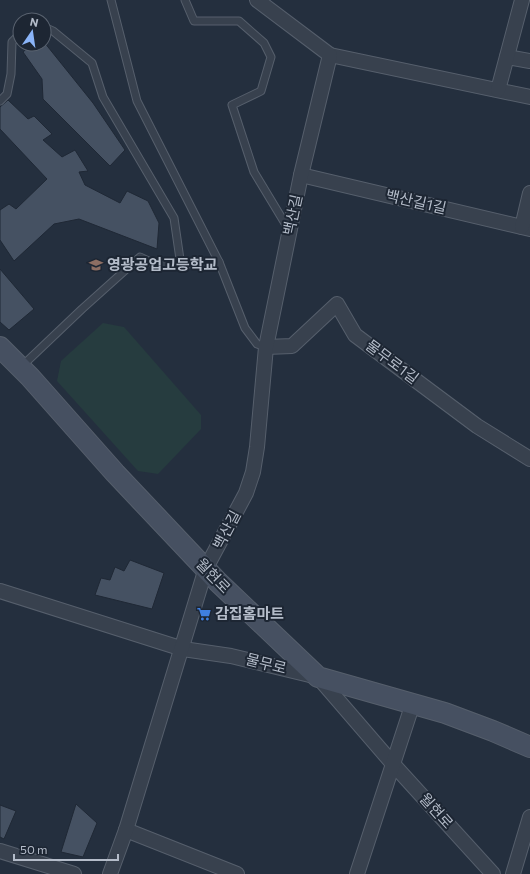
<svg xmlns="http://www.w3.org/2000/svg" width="530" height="874" viewBox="0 0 530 874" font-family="Commissioner,'Noto Sans KR',sans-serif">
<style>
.grass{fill:#263c3f}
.building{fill:#455162;stroke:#1f2835}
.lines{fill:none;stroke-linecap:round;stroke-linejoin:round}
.service-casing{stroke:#565f6c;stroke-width:9}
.minor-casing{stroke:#565f6c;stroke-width:16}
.secondary-casing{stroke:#565f6c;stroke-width:22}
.service{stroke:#38414e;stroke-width:7}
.minor{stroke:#38414e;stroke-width:14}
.secondary{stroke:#465061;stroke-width:20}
.labels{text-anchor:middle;stroke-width:4;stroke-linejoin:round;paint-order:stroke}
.street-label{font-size:15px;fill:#b4bcc9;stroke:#1d2633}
.poi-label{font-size:15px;font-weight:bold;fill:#b4bcc9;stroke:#1d2633;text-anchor:start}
</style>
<rect width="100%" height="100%" fill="#242f3e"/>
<!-- grass -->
<path class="grass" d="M 103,323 L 124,327 L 201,415 L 201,429 L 158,474 L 138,471 L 57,381 L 61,361 Z"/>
<!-- building -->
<g class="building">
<path d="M 44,42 L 93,103 L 125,150 L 110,166 L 43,99 L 42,79 L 23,52 L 32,44 L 44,44 Z"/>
<path d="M 8,100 L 28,119 L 34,116 L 52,134 L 43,140 L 62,157 L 75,150 L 88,171 L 79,172 L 85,185 L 120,203 L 127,191 L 148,201 L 159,223 L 157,249 L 79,219 L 54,224 L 14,261 L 0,240 L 0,210 L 9,204 L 16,209 L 47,179 L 0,129 L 0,107 Z"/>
<path d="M 0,269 L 34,309 L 9,330 L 0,322 Z"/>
<path d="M 130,560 L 164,573 L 152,609 L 95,595 L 101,578 L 110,580 L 115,567 L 124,571 Z"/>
<path d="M 76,804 L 97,823 L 83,857 L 61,852 Z"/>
<path d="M 0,805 L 16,811 L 4,839 L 0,837 Z"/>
</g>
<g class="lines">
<defs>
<g id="service">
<path d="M 111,0 L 137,101 L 219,262 L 245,328 L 257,344 L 266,347"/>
<path d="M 185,0 L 194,21 L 239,21 L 264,43 L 271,57 L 261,91 L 232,105 L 254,172 L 289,230"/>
<path d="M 44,27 L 53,31 L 92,63 L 103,97 L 174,218 L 181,266"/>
<path d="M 0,101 L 7,94 L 11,74 L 12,42 L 20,34"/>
<path d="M 21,367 L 82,309 L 140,257 L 159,266 L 219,262"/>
</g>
<g id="minor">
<path d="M 330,55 L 530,97"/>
<path d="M 507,57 L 530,61"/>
<path d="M 498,90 L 522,0"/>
<path d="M 301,175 L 530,229"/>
<path d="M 522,227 L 530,193"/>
<path d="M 266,347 L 292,346 L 337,304 L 355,335 L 477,426 L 530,459"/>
<path d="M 0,591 L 183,649 L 231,656 L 318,677 L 393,764 L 493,874"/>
<path d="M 126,830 L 237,874"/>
<path d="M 0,851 L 74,874"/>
<path d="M 110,874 L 126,830 L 206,568 L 246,493 L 253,472 L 257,447 L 266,347 L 301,175 L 330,55 L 257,0"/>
<path d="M 357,874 L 413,703"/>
<path d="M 513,874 L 530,817"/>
</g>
<path id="secondary" d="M 0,347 L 30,377 L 115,473 L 218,582 L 318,677 L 445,713 L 493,731 L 530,747"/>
</defs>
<!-- service casing -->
<use href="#service" class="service-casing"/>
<!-- minor casing -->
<use href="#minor" class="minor-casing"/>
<!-- secondary casing -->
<use href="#secondary" class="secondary-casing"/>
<!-- service -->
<use href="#service" class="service"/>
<!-- minor -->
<use href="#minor" class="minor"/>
<!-- secondary -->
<use href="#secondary" class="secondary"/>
</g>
<!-- icons -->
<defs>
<symbol id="school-bare" viewBox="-9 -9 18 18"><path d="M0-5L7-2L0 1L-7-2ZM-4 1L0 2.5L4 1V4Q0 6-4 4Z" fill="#8d6e63" stroke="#1d2633" stroke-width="2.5" paint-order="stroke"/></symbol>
<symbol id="supermarket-bare" viewBox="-9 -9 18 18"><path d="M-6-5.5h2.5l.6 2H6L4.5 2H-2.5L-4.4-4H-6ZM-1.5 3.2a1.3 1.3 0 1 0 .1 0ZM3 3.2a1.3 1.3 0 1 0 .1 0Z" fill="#3f7fe0" stroke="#1d2633" stroke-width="2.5" paint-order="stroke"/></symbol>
</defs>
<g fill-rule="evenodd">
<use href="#school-bare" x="86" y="255" width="20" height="20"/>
<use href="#supermarket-bare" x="194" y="604" width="20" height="20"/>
</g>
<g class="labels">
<!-- street labels -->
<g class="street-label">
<text transform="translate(416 202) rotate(13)" y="5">백산길1길</text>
<text transform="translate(293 215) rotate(-78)" y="5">백산길</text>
<text transform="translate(392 362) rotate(37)" y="5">물무로1길</text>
<text transform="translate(227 530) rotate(-62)" y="5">백산길</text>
<text transform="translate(213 576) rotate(46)" y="5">월현로</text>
<text transform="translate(266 664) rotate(14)" y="5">물무로</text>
<text transform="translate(436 811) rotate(48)" y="5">월현로</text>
</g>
<!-- poi labels -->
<g class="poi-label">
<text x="107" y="270">영광공업고등학교</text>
<text x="215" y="619">감집홈마트</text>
</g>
</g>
<!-- north arrow -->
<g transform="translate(32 32) rotate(13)"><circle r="19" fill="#1d2633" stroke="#59626f"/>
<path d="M0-3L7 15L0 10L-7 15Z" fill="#8ab4f8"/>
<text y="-6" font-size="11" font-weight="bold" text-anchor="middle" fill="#b4bcc9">N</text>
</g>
<!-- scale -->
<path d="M14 854v6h104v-6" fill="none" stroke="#b4bcc9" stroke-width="2"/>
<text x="20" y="854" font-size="12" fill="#b4bcc9" stroke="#1d2633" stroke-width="3" paint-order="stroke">50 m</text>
</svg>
